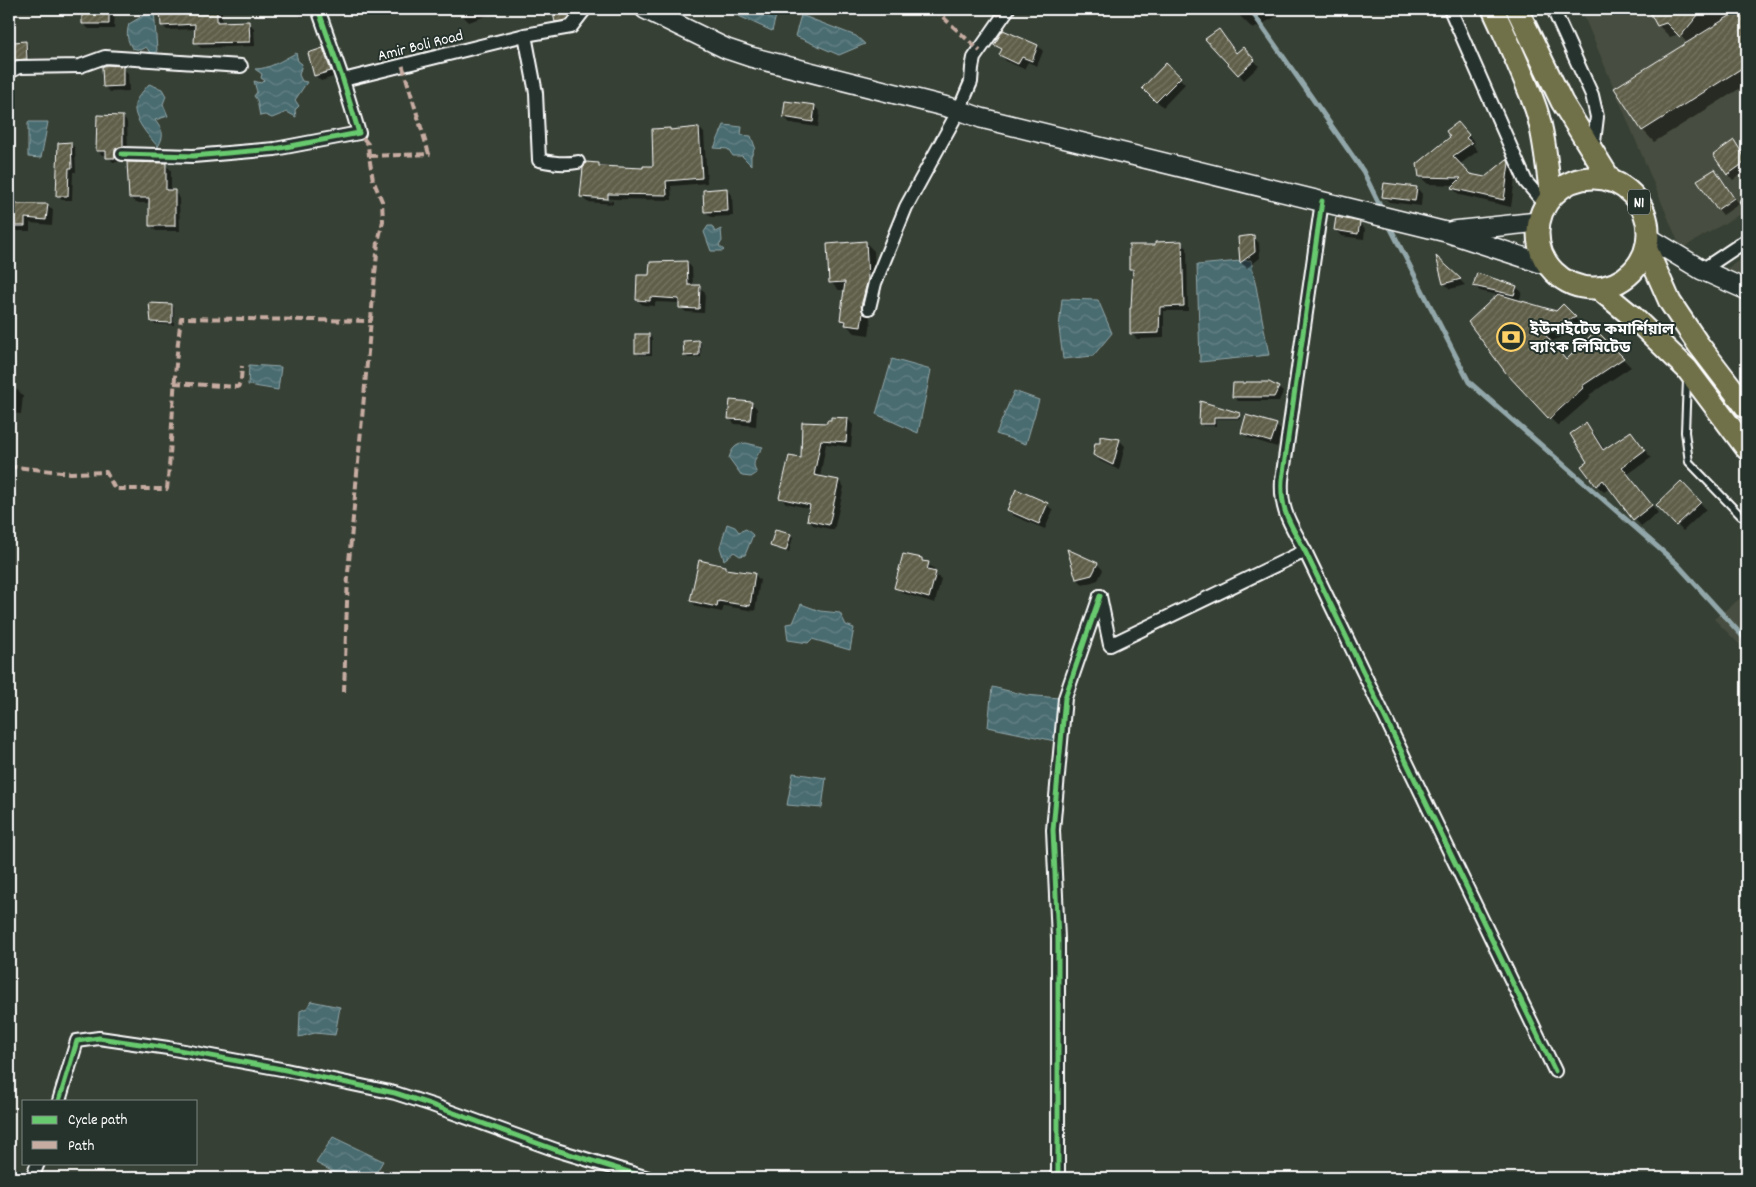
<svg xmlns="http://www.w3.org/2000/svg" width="1756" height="1187" viewBox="0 0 1756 1187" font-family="Dekko,'Noto Sans Bengali',sans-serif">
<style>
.built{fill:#474d3f}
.water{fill:url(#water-waves);stroke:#92a7aa}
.shadow{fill:#0007}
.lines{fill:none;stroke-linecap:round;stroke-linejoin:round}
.stream{stroke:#92a7aa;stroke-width:5}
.building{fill:url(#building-hatch);stroke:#fff}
.service-casing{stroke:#fff;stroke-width:10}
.minor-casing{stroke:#fff;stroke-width:16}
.secondary-casing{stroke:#fff;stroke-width:22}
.trunk-casing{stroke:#fff;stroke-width:25}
.service{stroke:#26332d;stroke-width:6}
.minor{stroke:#26332d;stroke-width:12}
.secondary{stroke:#26332d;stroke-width:19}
.trunk{stroke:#70704a;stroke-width:21}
.quiet{stroke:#c7aca2;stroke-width:4;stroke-dasharray:8 4;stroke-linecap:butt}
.cycleway-casing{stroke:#26332d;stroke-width:8}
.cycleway{stroke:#67ca6e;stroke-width:5}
.labels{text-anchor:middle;stroke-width:4;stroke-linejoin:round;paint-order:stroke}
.shield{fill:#26332d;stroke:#bec2c0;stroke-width:1}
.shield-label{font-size:15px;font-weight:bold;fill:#fff}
.street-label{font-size:16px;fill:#fff;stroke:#26332d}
.poi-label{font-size:16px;font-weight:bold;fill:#fff;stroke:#26332d;text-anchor:start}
</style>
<defs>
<pattern id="water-waves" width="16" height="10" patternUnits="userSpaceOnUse" patternTransform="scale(1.25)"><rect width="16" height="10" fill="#4a6c71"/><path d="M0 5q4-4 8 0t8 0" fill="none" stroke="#658286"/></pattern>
<pattern id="building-hatch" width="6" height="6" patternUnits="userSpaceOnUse" patternTransform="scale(1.25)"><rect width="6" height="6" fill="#5f5e49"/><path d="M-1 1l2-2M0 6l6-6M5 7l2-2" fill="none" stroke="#777664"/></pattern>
</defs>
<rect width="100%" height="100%" fill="#374035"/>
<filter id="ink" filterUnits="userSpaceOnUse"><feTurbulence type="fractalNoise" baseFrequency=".02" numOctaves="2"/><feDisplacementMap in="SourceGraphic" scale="10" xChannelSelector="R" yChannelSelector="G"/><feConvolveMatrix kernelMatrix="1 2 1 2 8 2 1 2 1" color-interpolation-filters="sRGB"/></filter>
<g filter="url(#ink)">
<!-- built -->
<g class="built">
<path d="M 1581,9 L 1747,9 L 1747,210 L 1681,249 Z"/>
<path d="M 1747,255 L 1747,277 L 1726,269 Z"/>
<path d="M 1747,593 L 1747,652 L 1714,619 Z"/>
</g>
<!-- water -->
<g class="water">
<path d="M 154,9 L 157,50 L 155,54 L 151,54 L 146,47 L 140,50 L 132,48 C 127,40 126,34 129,24 Z"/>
<path d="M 723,9 L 769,9 L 777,12 L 772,31 Z"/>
<path d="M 801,15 L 856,36 L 865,44 L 839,55 L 795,36 Z"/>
<path d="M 296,53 L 298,61 L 302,64 L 299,75 L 302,81 L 307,82 L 295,100 L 299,106 L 295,110 L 296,117 L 287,112 L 272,118 L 265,115 L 260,116 L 257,100 L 254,96 L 257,92 L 254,81 L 261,83 L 264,80 L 261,78 L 262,74 L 255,69 C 270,69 282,60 296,53 Z"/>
<path d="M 149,84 L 162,89 L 166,96 L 163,104 L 168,116 L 155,120 C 163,132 165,134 158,147 C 149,136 128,115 137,99 C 140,94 145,89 149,84 Z"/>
<path d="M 28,122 L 48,122 L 41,158 L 28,157 Z"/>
<path d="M 724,125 L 742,127 L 741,135 L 751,136 L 755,147 L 751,156 L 751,165 L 742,156 L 733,156 L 728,149 L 714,148 Z"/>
<path d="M 708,226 L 712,226 L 715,232 L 721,229 L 722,241 L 719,246 L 724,250 L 723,251 L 711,251 L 704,232 Z"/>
<path d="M 1251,260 L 1269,355 L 1200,362 L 1197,265 Z"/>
<path d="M 1062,299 L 1098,300 L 1112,333 L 1093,356 L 1063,359 L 1059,328 Z"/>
<path d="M 892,359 L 931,370 L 918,433 L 876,414 Z"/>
<path d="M 249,365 L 281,367 L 278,390 L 248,385 Z"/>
<path d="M 1014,391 L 1039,400 L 1026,444 L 996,434 Z"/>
<path d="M 746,443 L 763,447 C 757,456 750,463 757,473 L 751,477 L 742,476 L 729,458 C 732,448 736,444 746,443 Z"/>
<path d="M 727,524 L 735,527 L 739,532 L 746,529 L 753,535 L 745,555 L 740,556 L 734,552 L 724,560 L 720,547 Z"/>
<path d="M 801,604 L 820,611 L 840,613 L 846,625 L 854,628 L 850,650 L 812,639 L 808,643 L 788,640 L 786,624 L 793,623 Z"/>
<path d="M 992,687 L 1026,695 L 1059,698 L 1055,741 L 988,727 Z"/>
<path d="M 793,773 L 826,778 L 822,808 L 787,805 Z"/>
<path d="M 311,1001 L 340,1007 L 335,1035 L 315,1033 L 299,1037 L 300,1011 L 307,1008 Z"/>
<path d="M 333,1137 L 383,1161 L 373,1178 L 345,1178 L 316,1163 Z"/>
</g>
<!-- shadow -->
<g class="shadow">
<path d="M 83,9 L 115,9 L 114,29 L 89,29 L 83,24 Z"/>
<path d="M 161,9 L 222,9 L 222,23 L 249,23 L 254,28 L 255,46 L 201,48 L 196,43 L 196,29 L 167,30 L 162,25 Z"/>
<path d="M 294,9 L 316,9 L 316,13 L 301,17 Z"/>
<path d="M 461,9 L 489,9 L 491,14 L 469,22 L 463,16 Z"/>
<path d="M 557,9 L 570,9 L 573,17 L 569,22 L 559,23 L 556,21 L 553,10 Z"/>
<path d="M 1233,9 L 1290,9 L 1253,29 Z"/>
<path d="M 1649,9 L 1747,9 L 1747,84 L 1654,142 L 1643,130 L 1688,44 L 1679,34 L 1670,37 L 1658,25 Z"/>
<path d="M 1224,36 L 1237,54 L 1248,54 L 1259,66 L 1244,80 L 1239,74 Z"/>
<path d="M 26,42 L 28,45 L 29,61 L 9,67 L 9,46 Z"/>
<path d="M 995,45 L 1038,46 L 1043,51 L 1037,66 L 1028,62 L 1024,69 L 1006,61 L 1001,55 L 1003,51 Z"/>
<path d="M 323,50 L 329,56 L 336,76 L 321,81 L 315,75 Z"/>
<path d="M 1166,65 L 1185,84 L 1163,107 L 1144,88 Z"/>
<path d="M 122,68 L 128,73 L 129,91 L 110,92 L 104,86 Z"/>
<path d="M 815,107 L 820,112 L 818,127 L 790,123 L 784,117 Z"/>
<path d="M 122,117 L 127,122 L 128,151 L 120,154 L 119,162 L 113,162 L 107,155 L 102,155 L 97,150 Z"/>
<path d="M 1458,123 L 1475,143 L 1473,145 L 1478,151 L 1460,164 L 1470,176 L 1486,178 L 1507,161 L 1514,168 L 1516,171 L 1511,207 L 1460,195 L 1452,188 L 1456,185 L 1428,184 L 1420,177 L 1452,138 Z"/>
<path d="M 699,128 L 704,133 L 707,183 L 671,186 L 672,200 L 614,199 L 586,196 L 586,199 L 613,201 L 613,204 L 587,202 L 581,196 L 599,165 L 601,168 L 644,169 L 655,167 L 670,129 L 672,131 Z"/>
<path d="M 1734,142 L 1747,159 L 1747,170 L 1733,180 L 1728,174 Z"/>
<path d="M 71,144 L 75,148 L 76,172 L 73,172 L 72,200 L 62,200 L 57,195 Z"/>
<path d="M 165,165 L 171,170 L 171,192 L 174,192 L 179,197 L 180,231 L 156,231 L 151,226 L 150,203 L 136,203 L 130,198 Z"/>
<path d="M 1715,170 L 1720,176 L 1739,204 L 1723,215 L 1718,209 Z"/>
<path d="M 1417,188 L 1422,194 L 1421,206 L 1389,202 L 1383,196 Z"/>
<path d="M 726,189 L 732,195 L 733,216 L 711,217 L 705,211 Z"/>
<path d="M 9,205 L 47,205 L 53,210 L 52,225 L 30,223 L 30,231 L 10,231 L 9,230 Z"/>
<path d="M 1359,224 L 1365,229 L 1364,239 L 1341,236 L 1336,230 Z"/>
<path d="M 1253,237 L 1259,243 L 1260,258 L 1247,268 L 1241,263 L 1240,238 Z"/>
<path d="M 865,242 L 874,251 L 876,288 L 869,315 L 871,322 L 869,335 L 855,333 L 841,320 L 845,290 L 839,290 L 830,282 Z"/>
<path d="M 1182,243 L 1187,248 L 1188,311 L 1164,311 L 1164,338 L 1137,339 L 1132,334 L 1134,272 L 1130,268 L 1157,246 Z"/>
<path d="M 1439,259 L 1465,285 L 1450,289 L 1444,283 Z"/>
<path d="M 687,262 L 692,268 L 693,286 L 699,287 L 705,292 L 704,313 L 686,312 L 680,307 L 680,303 L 655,302 L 655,306 L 643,305 L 637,300 L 650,277 Z"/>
<path d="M 1474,285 L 1516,287 L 1522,292 L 1519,302 L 1557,312 L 1563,306 L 1583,326 L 1551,342 L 1567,361 L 1596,332 L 1631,367 L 1589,395 L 1591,397 L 1558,426 L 1550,418 L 1498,295 L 1480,291 Z"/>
<path d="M 172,305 L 174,308 L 174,325 L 155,324 L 152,322 Z"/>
<path d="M 649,335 L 652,338 L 652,355 L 639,355 L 636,352 Z"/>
<path d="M 698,342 L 701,344 L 701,357 L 688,358 L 685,355 Z"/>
<path d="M 1278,388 L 1283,392 L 1279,401 L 1238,401 L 1234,396 Z"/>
<path d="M 9,389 L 18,390 L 23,396 L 21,414 L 9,413 Z"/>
<path d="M 752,403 L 757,409 L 756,426 L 735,424 L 729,418 Z"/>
<path d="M 1201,403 L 1239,414 L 1241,419 L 1216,419 L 1216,426 L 1203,426 L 1201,424 Z"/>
<path d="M 832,418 L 848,419 L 853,425 L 851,447 L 826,444 L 820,477 L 839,481 L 844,487 L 834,530 L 813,525 L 808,519 L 811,509 L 786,503 L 780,497 L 802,459 L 828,424 L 832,422 Z"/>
<path d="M 1586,425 L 1593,432 L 1605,450 L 1631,432 L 1651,458 L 1628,474 L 1658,513 L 1641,526 L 1610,488 L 1604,492 L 1596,485 L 1589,462 Z"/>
<path d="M 1276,426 L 1282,431 L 1277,447 L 1248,438 L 1242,432 Z"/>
<path d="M 1119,440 L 1125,446 L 1119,470 L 1100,461 L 1094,455 Z"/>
<path d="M 1681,483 L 1706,509 L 1683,531 L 1658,505 Z"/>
<path d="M 1047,505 L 1053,510 L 1045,529 L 1014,516 L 1008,510 Z"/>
<path d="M 790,535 L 793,537 L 789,552 L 774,548 L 771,546 Z"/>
<path d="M 1069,551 L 1097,564 L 1103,570 L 1098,580 L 1083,585 L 1078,579 Z"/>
<path d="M 922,560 L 934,569 L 933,573 L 941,579 L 935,603 L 902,593 L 896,587 Z"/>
<path d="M 725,567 L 728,570 L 754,574 L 760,580 L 755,611 L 724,606 L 722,612 L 697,607 L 691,601 Z"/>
</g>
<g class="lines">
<!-- stream -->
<g class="stream">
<path d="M 1250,9 L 1363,171 L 1382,210"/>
<path d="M 1388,223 L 1469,382 L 1677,564 L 1747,641"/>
</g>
</g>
<!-- building -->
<g class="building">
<path d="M 90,9 L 109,9 L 109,24 L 82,24 L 82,11 L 90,11 Z"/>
<path d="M 160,9 L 217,9 L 217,22 L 249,21 L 250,42 L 194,43 L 195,24 L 161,26 Z"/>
<path d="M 552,9 L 569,9 L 571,14 L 567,20 L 555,22 Z"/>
<path d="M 1648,9 L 1703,9 L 1680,37 L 1666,23 L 1657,26 Z"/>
<path d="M 1741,9 L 1747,9 L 1747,65 L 1642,131 L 1614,88 Z"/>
<path d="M 1219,29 L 1236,53 L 1243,47 L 1255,60 L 1238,75 L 1205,39 Z"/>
<path d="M 1003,30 L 1038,45 L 1032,61 L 1022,57 L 1018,64 L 999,55 L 1002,49 L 994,45 Z"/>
<path d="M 26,41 L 27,59 L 14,60 L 13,42 Z"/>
<path d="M 323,48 L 331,71 L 314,76 L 308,53 Z"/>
<path d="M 1166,63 L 1181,77 L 1156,102 L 1142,88 Z"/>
<path d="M 106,65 L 123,66 L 123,86 L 103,87 L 102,67 Z"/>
<path d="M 785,101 L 815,105 L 813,122 L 783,117 Z"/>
<path d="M 97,115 L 123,116 L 123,146 L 115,149 L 115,158 L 106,158 L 106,151 L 96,151 Z"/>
<path d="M 1458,122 L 1469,135 L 1466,138 L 1472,143 L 1453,156 L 1470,174 L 1485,177 L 1507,159 L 1509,163 L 1504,200 L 1451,188 L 1461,178 L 1419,177 L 1417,164 L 1450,137 L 1446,131 Z"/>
<path d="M 699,127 L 702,178 L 666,181 L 667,195 L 608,194 L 608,199 L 580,197 L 583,168 L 586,162 L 599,163 L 599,166 L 643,168 L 643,166 L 653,166 L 652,129 L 670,128 L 670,130 Z"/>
<path d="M 1734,140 L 1747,161 L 1727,175 L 1713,155 Z"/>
<path d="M 71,142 L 72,168 L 69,168 L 68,196 L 56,196 L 58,143 Z"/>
<path d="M 127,162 L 166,163 L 166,190 L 175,190 L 175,226 L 149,226 L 149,198 L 129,198 Z"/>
<path d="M 1715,169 L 1734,198 L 1717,210 L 1697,180 Z"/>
<path d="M 1384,183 L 1417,187 L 1415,201 L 1382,197 Z"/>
<path d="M 727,188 L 728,211 L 704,212 L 703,190 Z"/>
<path d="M 9,204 L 48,204 L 46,220 L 25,218 L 25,226 L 9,226 Z"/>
<path d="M 1336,217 L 1360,222 L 1358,234 L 1334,230 Z"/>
<path d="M 1254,235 L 1255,252 L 1240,263 L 1238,237 Z"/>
<path d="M 866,241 L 868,279 L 861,306 L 863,313 L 861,327 L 845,325 L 846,321 L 840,320 L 845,282 L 829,283 L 827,244 Z"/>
<path d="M 1182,241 L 1184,306 L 1160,307 L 1159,333 L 1130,334 L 1130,308 L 1131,308 L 1133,269 L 1129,269 L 1129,245 L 1155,245 L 1155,242 Z"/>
<path d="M 1436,256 L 1461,279 L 1443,284 Z"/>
<path d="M 687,261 L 688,285 L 700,285 L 699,309 L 679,308 L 679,299 L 650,297 L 650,301 L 636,300 L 637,275 L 649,275 L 650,262 Z"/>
<path d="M 1477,273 L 1517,286 L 1514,295 L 1473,286 Z"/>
<path d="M 1498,294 L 1556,311 L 1563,304 L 1576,317 L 1544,333 L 1566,360 L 1596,330 L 1624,358 L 1582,386 L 1583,388 L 1549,419 L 1506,373 L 1468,322 Z"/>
<path d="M 149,303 L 172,304 L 172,323 L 151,322 Z"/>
<rect x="635" y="334" width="14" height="19"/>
<path d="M 699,340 L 699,355 L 684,356 L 683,341 Z"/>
<path d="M 1246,382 L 1269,382 L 1279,387 L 1274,397 L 1232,397 L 1233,383 L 1246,383 Z"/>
<path d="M 730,400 L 752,402 L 750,420 L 728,419 Z"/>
<path d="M 1200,401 L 1240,413 L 1239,417 L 1214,417 L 1214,424 L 1199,424 Z"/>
<path d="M 1246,415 L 1277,424 L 1271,442 L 1241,433 Z"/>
<path d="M 831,417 L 848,418 L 846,442 L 821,440 L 814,475 L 839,480 L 829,525 L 807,520 L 810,505 L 779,498 L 789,456 L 801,458 L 802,422 L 827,423 L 827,420 L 831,420 Z"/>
<path d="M 1586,423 L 1603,450 L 1631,431 L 1645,450 L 1622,467 L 1652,505 L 1633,520 L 1603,480 L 1596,486 L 1581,466 L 1587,462 L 1570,434 Z"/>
<path d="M 1100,436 L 1120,439 L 1113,465 L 1093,455 L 1095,443 L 1100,443 Z"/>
<path d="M 1681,481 L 1701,502 L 1676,526 L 1656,505 Z"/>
<path d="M 1016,489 L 1048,503 L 1039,524 L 1007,510 Z"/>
<path d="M 775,530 L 791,534 L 786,551 L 770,546 Z"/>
<path d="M 1067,549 L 1098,563 L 1092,575 L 1076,579 Z"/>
<path d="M 903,554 L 922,558 L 922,561 L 929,562 L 927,570 L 936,572 L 929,598 L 894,588 Z"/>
<path d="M 699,560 L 725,566 L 725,569 L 755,573 L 750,606 L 718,601 L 717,607 L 690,601 Z"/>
</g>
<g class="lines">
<defs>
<g id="service">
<path d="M 1744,202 L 1747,200"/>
<path d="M 1687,380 L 1685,432 L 1689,462 L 1741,516 L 1747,517"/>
</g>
<g id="minor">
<path d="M 1450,9 L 1526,182 L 1545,204"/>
<path d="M 1553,9 L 1592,95 L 1597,117 L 1593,150"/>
<path d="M 525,35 L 536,93 L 539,160 C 552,163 564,165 578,162"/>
<path d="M 9,72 L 19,67 L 80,66 L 105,57 L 241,66"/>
<path d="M 343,80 L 525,35 L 571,27 L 585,9"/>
<path d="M 122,154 L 193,156 L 275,149 L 359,133 L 343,80 L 318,9"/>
<path d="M 1322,201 L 1282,480 C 1280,512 1291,524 1305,551 L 1555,1071"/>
<path d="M 1702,270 L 1747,240"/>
<path d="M 869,308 L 875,283 L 906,207 L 959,110 L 971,82 L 972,68 L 974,58 L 1008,9"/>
<path d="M 1100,596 L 1110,645 L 1305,551"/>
<path d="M 59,1101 L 77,1041 L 99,1038 L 168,1048 L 281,1069 L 395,1093 L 432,1105 L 556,1150 L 648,1178"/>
<path d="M 32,1178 L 38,1163"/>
<path d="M 1056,1178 L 1058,1171 L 1058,939 L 1053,830 L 1065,698 L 1100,596"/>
</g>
<g id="secondary">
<path d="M 645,9 L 727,49 L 751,57 L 959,110 L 981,118 L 1446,232 L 1547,265"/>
<path d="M 1453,231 L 1538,222"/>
<path d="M 1649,238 L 1702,270 L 1747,290"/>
</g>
<g id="trunk">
<path d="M 1493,9 C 1508,42 1524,75 1536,109 C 1545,136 1547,169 1551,197"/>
<path d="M 1517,9 L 1562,102 L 1611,181"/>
<circle cx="1593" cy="233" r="55"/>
<path d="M 1647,250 L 1670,302 L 1698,344 L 1747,408"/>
<path d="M 1599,289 L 1633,317 L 1687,369 L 1747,449"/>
</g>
</defs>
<!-- service casing -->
<use href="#service" class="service-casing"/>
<!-- minor casing -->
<use href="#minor" class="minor-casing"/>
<!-- secondary casing -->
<use href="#secondary" class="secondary-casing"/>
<!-- trunk casing -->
<use href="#trunk" class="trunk-casing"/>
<!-- service -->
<use href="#service" class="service"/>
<!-- minor -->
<use href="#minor" class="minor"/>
<!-- secondary -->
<use href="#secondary" class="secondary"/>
<!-- trunk -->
<use href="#trunk" class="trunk"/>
<!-- quiet -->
<g class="quiet">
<path d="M 934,9 L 980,51"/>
<path d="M 995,9 L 1001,18"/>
<path d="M 369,156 L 429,154 L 402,64"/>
<path d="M 174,383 L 238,387 L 241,380 L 242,366"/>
<path d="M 9,470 L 15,467 L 71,473 L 106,472 L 115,489 L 167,489 C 173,432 173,375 181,318 L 372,321"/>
<path d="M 344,692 L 348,573 L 378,242 L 383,221 L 382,201 L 373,180 L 369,156 L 368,144 L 359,133"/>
</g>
<defs>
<g id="cycleway">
<path d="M 122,154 L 193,156 L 275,149 L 359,133 L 343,80 L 318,9"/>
<path d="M 1322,201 L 1282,480 C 1280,512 1291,524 1305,551 L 1555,1071"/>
<path d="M 59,1101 L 77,1041 L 99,1038 L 168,1048 L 281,1069 L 395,1093 L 432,1105 L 556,1150 L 648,1178"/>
<path d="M 1056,1178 L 1058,1171 L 1058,939 L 1053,830 L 1065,698 L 1100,596"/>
</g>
</defs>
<!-- cycleway casing -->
<use href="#cycleway" class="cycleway-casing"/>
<!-- cycleway -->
<use href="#cycleway" class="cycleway"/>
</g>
</g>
<!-- icons -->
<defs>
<symbol id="bank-ring" viewBox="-11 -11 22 22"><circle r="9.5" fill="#26332d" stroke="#ffd166" stroke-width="1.5"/><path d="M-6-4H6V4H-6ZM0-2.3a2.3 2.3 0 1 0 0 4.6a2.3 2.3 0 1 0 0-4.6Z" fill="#ffd166"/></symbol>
</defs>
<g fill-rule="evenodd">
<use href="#bank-ring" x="1495" y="321" width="32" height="32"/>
</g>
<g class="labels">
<!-- shield labels -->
<rect class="shield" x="1628" y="189.5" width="22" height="25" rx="4"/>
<g class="shield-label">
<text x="1639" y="207">N1</text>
</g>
<!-- street labels -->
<g class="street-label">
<text transform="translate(420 44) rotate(-14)" y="6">Amir Boli Road</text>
</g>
<!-- poi labels -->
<g class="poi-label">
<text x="1530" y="334">ইউনাইটেড কমার্শিয়াল<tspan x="1530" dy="18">ব্যাংক লিমিটেড</tspan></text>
</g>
</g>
<!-- margin -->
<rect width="1756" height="1187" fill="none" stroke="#26332d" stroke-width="30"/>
<rect x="15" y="15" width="1726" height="1157" fill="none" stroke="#fff" stroke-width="2" filter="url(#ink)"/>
<!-- legend -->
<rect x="22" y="1100" width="175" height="65" fill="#26332d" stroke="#7d8581"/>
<rect x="32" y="1116" width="25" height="8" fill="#67ca6e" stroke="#7d8581"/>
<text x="68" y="1124" font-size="15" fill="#ffffff">Cycle path</text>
<rect x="32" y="1141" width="25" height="8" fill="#c7aca2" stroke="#7d8581"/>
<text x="68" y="1150" font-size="15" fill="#ffffff">Path</text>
</svg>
